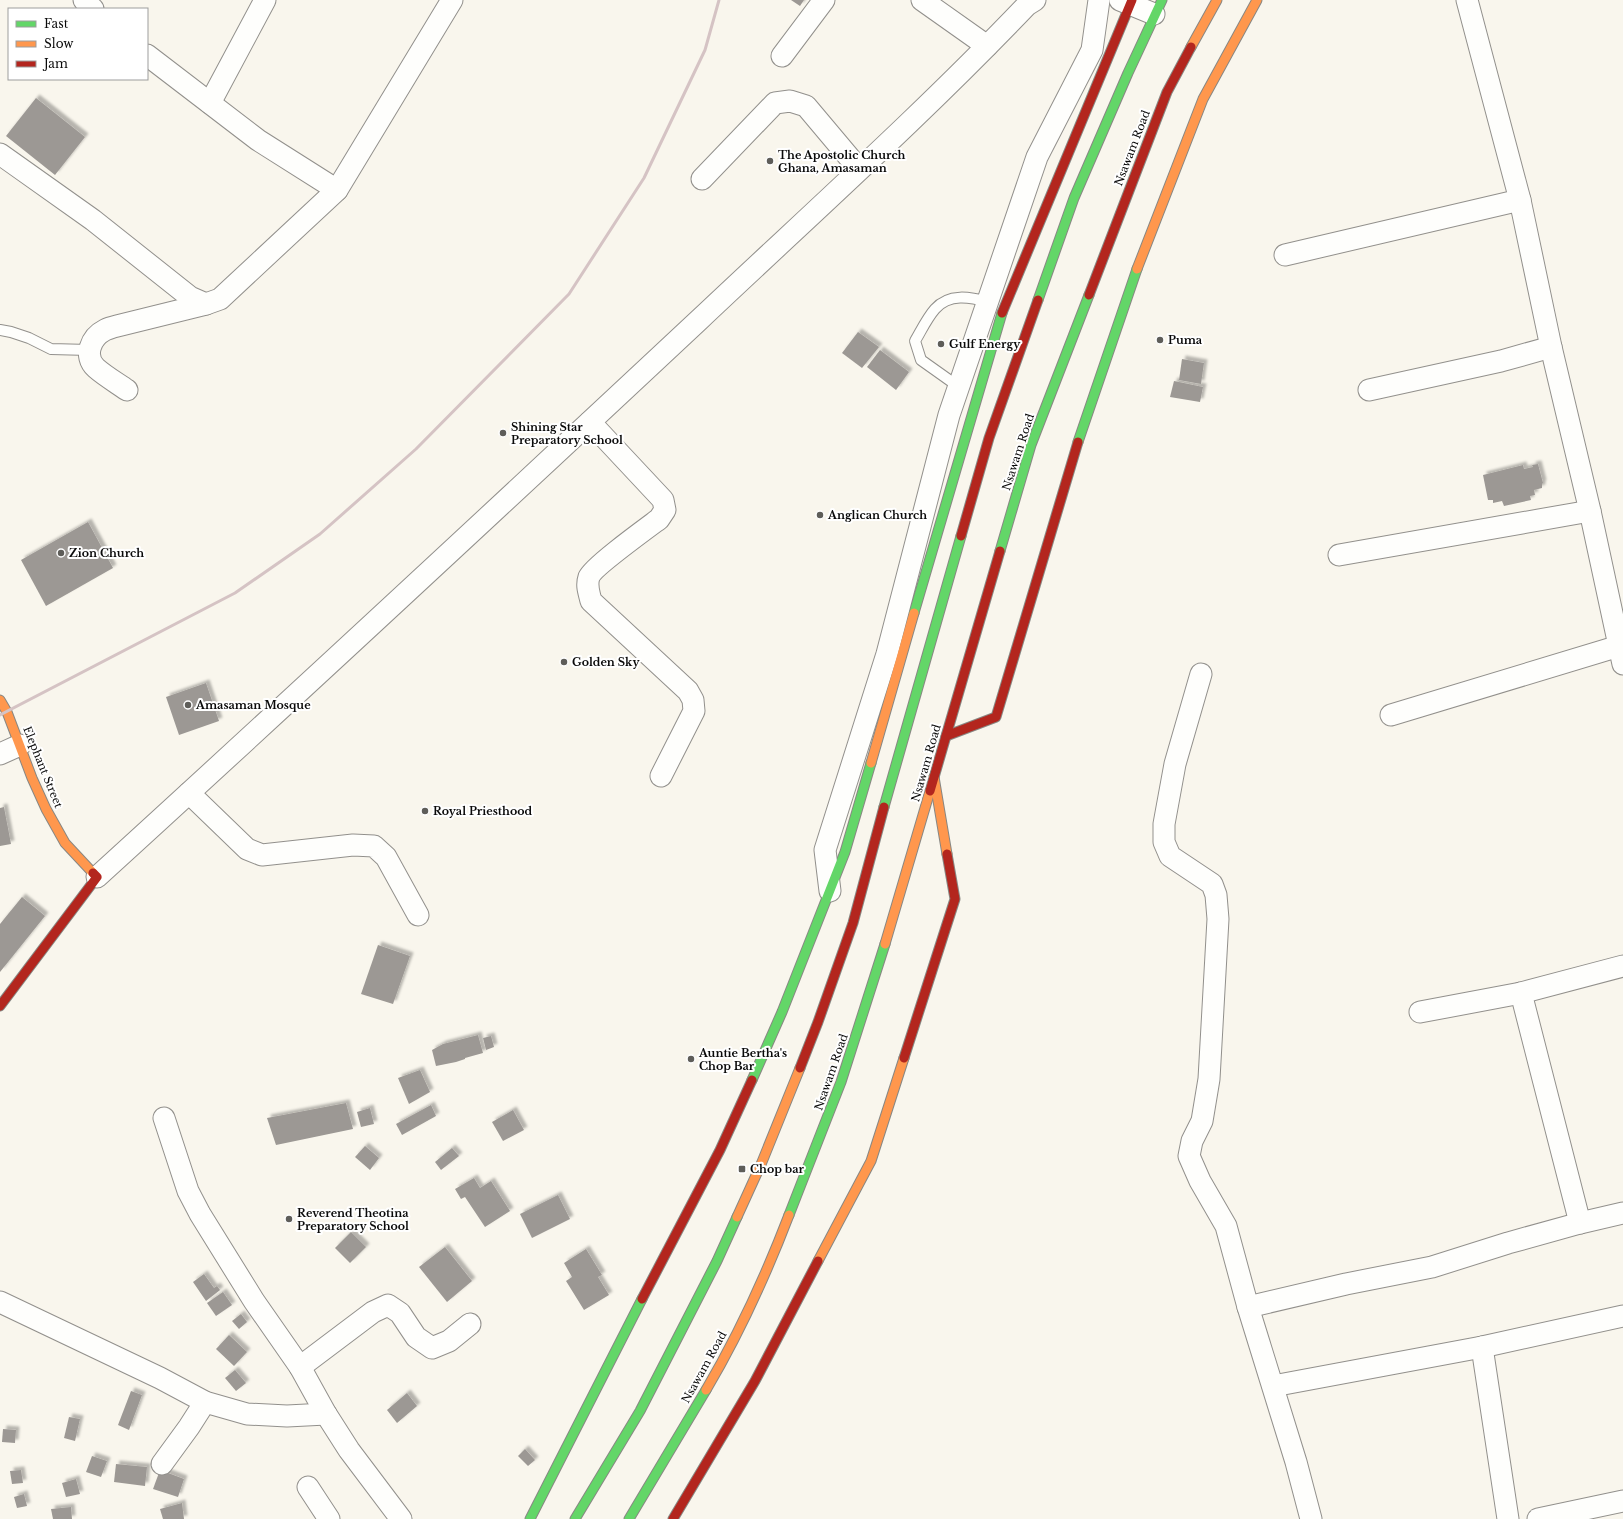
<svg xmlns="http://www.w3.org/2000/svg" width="1623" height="1519" viewBox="0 0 1623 1519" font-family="'Libre Baskerville',serif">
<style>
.building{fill:#9c9894;filter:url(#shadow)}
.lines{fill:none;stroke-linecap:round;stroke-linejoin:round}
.lane-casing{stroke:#92908c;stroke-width:12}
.street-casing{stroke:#92908c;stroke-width:23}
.fast-casing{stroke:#888783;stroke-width:11}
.slow-casing{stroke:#888783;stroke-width:11}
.jam-casing{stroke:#888783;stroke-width:11}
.lane{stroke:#fefefc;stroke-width:10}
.street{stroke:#fefefc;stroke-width:21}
.fast{stroke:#63d668;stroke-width:9}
.slow{stroke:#ff974d;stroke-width:9}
.jam{stroke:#b3261e;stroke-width:9}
.rail{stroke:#d5c3c4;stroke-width:3}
.poi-dot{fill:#5e5d59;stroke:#fff;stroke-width:1.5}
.labels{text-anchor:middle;stroke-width:4;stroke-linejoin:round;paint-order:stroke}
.street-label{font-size:11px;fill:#0a0a0a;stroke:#fff}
.poi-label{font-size:11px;font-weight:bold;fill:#0a0a0a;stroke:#fff;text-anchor:start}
</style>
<defs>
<filter id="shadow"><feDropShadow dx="3.5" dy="-3.5" stdDeviation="1" flood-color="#0004"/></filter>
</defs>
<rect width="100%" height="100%" fill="#f9f6ed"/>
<!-- building -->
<g class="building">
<path d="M 791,0 L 804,0 L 800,6 Z"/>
<path d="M 36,98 L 85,137 L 55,175 L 6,136 Z"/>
<path d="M 858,332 L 879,347 L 862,368 L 842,353 Z"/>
<path d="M 880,350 L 909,372 L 896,390 L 867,367 Z"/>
<path d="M 1182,359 L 1204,363 L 1201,384 L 1179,380 Z"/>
<path d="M 1174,381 L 1203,387 L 1200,402 L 1170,397 Z"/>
<path d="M 1538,464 L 1543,483 L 1542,484 L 1542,488 L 1534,490 L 1535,495 L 1530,496 L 1531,500 L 1504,506 L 1502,501 L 1493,503 L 1493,500 L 1488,500 L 1483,475 L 1523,465 L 1524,469 L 1533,467 L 1532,465 Z"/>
<path d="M 88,522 L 113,568 L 46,606 L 21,560 Z"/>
<path d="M 206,683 L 219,721 L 179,735 L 166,697 Z"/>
<path d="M 4,807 L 11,844 L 0,846 L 0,808 Z"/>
<path d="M 22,897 L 45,916 L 0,972 L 0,924 Z"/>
<path d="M 378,945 L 410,956 L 393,1004 L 361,994 Z"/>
<path d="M 478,1035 L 483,1053 L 465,1058 L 465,1059 L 456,1062 L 436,1066 L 432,1050 L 443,1044 Z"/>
<path d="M 491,1036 L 494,1047 L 486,1050 L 483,1038 Z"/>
<path d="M 420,1070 L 430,1092 L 409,1104 L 398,1078 Z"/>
<path d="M 346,1103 L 353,1129 L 276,1145 L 267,1118 Z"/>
<path d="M 431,1105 L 436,1116 L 402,1135 L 396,1124 Z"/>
<path d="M 370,1108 L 374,1124 L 361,1127 L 357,1112 Z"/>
<path d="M 513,1110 L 524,1130 L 503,1141 L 492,1122 Z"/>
<path d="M 365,1146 L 379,1158 L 370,1170 L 355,1157 Z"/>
<path d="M 452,1148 L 459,1156 L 441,1170 L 435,1162 Z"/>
<path d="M 474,1178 L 480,1188 L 491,1181 L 510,1211 L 485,1227 L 465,1197 L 461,1199 L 455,1189 Z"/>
<path d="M 558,1195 L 570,1219 L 532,1238 L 520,1214 Z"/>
<path d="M 351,1232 L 366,1247 L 350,1263 L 335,1248 Z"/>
<path d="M 445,1247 L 472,1281 L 447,1302 L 419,1267 Z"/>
<path d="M 586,1249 L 602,1275 L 598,1277 L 609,1295 L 584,1310 L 566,1281 L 572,1277 L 564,1263 Z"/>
<path d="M 204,1274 L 214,1288 L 217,1286 L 220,1290 L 206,1301 L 193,1282 Z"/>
<path d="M 223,1292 L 232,1305 L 216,1316 L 207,1303 Z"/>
<path d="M 241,1314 L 247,1322 L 239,1329 L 232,1321 Z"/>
<path d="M 229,1335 L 247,1352 L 234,1366 L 216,1349 Z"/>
<path d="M 235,1370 L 246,1383 L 236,1391 L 225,1378 Z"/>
<path d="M 131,1391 L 142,1395 L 129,1430 L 118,1425 Z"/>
<path d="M 407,1393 L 417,1406 L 397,1423 L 387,1410 Z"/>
<path d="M 69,1417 L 80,1419 L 75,1441 L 64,1438 Z"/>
<path d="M 3,1429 L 16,1430 L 15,1443 L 2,1442 Z"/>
<path d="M 525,1449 L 535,1460 L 528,1466 L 518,1456 Z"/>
<path d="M 92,1456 L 107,1461 L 101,1477 L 86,1472 Z"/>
<path d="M 116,1464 L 147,1467 L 145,1486 L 114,1482 Z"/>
<path d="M 21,1470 L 23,1483 L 12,1484 L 10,1471 Z"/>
<path d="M 160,1470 L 184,1479 L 178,1497 L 153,1489 Z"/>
<path d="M 76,1479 L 80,1494 L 66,1497 L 62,1483 Z"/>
<path d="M 24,1494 L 27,1506 L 17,1508 L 14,1497 Z"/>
<path d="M 182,1503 L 184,1519 L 163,1519 L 160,1509 Z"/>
<path d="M 71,1507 L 72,1519 L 53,1519 L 51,1509 Z"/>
</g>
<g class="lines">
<defs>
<g id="lane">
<path d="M 0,330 L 11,332 L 29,338 L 51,349 L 89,350"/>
<path d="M 959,387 L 921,360 L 915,341 C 921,331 927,318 935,309 C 949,293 970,297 988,302"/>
</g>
<g id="street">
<path d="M 84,0 L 93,9"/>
<path d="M 922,0 L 987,46"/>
<path d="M 1120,0 L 1154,14"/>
<path d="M 1467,0 L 1520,200 L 1551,347 L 1590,511 L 1623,664"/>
<path d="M 147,55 L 258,140 L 337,190"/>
<path d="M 782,56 L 824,0"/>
<path d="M 210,103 L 265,0"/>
<path d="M 0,154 L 93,220 L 190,297 L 206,304"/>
<path d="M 702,179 L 775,103 L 790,101 L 806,106 L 859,169"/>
<path d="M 1285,255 L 1520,200"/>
<path d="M 127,390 C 117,383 105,376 96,368 C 83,356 91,337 105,330 C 109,328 113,327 117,326 L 206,304 L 220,299 L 337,190 L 452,0"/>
<path d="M 1369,390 L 1501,361 L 1551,347"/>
<path d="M 590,422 L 663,500 L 665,510 L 659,519 C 647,528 593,567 589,577 C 586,586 589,592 591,601 L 688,691 L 693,700 L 694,711 L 661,776"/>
<path d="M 1339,555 L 1590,511"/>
<path d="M 1201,674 L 1175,764 L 1164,824 L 1164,842 L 1170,856 L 1212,884 L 1216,895 L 1218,919 L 1209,1079 L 1202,1121 L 1192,1141 L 1189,1156 L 1200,1181 L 1226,1226 L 1248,1307 L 1296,1462 L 1311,1519"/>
<path d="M 1391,715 L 1619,646"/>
<path d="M 0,754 L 20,745"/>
<path d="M 189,793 L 247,849 L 262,855 L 353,845 L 374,846 L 386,857 L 418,915"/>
<path d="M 97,877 C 299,693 499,507 699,320 C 809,216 922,115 1027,5 L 1035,0"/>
<path d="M 830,891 L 825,850 L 887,654 L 949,415 L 1037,157 L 1092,50 L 1099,0"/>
<path d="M 1521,993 L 1580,1223"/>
<path d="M 1420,1012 L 1521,993 L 1623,966"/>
<path d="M 164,1118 L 188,1191 L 200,1214 L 254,1301 L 300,1367 L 326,1414 L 349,1450 L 401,1519"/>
<path d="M 0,1302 L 160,1378 L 205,1402 L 247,1414 L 287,1416 L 326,1414"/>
<path d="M 1248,1307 L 1346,1284 L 1432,1267 L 1508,1243 L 1580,1223 L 1623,1213"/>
<path d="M 1482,1347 L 1508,1519"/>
<path d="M 300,1367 L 373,1312 L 388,1305 L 400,1313 L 416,1337 L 432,1348 L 449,1341 L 470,1324"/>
<path d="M 1273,1386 L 1482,1347 L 1623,1316"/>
<path d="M 162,1464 L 189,1427 L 205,1402"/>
<path d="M 308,1487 L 329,1519"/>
<path d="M 1538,1519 L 1623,1501"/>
</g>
<g id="fast">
<path d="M 1038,300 L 1074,198 L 1128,73 L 1162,0"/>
<path d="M 1078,442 L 1137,269"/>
<path d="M 1000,551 L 1031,445 L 1089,295"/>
<path d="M 914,613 L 1002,313"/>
<path d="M 884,807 L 961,536"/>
<path d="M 752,1080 L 782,1012 L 845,852 L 871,763"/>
<path d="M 789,1215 L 841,1082 L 885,944"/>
<path d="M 530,1519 L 642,1299"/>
<path d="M 575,1519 L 640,1411 L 717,1261 L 737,1217"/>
<path d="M 629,1519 L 706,1390"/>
</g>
<g id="slow">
<path d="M 1191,47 L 1217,0"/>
<path d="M 1137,269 L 1203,99 L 1257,0"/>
<path d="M 0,700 L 7,712 L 32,778 L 46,809 L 65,843 L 93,873"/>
<path d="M 871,763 L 914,613"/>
<path d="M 934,777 L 947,854"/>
<path d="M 885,944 L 930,791"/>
<path d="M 737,1217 L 762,1162 L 800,1068"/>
<path d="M 818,1261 L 871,1161 L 904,1058"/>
<path d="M 706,1390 C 739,1334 766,1275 789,1215"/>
</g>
<g id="jam">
<path d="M 1089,295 L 1167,92 L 1191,47"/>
<path d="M 1002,313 L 1132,0"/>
<path d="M 961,536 L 989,438 L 1038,300"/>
<path d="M 946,736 L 996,717 L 1078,442"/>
<path d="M 930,791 L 1000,551"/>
<path d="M 0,1006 L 97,877 L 93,873"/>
<path d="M 904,1058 L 955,899 L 947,854"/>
<path d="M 800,1068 L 818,1022 L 853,923 L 884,807"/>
<path d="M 642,1299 L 720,1150 L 752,1080"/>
<path d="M 673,1519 L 755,1381 L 818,1261"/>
</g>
</defs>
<!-- lane casing -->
<use href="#lane" class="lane-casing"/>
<!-- street casing -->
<use href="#street" class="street-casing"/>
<!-- fast casing -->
<use href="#fast" class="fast-casing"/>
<!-- slow casing -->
<use href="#slow" class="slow-casing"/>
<!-- jam casing -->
<use href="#jam" class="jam-casing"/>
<!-- lane -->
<use href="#lane" class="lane"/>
<!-- street -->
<use href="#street" class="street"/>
<!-- fast -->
<use href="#fast" class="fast"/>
<!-- slow -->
<use href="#slow" class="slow"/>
<!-- jam -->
<use href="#jam" class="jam"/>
<!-- rail -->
<path class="rail" d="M 0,715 L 235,593 L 320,534 L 416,449 L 569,294 L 644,178 L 705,50 L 719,0"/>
</g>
<!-- markers -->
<g class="poi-dot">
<circle cx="770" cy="161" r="4"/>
<circle cx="1160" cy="340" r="4"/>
<circle cx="941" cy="344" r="4"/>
<circle cx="503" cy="433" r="4"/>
<circle cx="820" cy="515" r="4"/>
<circle cx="61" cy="553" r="4"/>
<circle cx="564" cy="662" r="4"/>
<circle cx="188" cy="705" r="4"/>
<circle cx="425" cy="811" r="4"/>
<circle cx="691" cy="1059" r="4"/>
<rect x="738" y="1165" width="8" height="8" rx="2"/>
<circle cx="289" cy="1219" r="4"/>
</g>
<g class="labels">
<!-- street labels -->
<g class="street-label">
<text transform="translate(1132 148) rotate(-69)" y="4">Nsawam Road</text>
<text transform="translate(1018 452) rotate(-72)" y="4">Nsawam Road</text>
<text transform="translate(926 763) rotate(-74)" y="4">Nsawam Road</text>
<text transform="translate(43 767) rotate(68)" y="4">Elephant Street</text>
<text transform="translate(831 1072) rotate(-71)" y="4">Nsawam Road</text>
<text transform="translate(704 1367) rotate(-61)" y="4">Nsawam Road</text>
</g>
<!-- poi labels -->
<g class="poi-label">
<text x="778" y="159">The Apostolic Church<tspan x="778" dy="13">Ghana, Amasaman</tspan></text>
<text x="1168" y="344">Puma</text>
<text x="949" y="348">Gulf Energy</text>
<text x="511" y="431">Shining Star<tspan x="511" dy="13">Preparatory School</tspan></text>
<text x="828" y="519">Anglican Church</text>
<text x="69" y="557">Zion Church</text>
<text x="572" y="666">Golden Sky</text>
<text x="196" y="709">Amasaman Mosque</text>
<text x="433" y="815">Royal Priesthood</text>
<text x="699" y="1057">Auntie Bertha's<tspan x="699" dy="13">Chop Bar</tspan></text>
<text x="750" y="1173">Chop bar</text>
<text x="297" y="1217">Reverend Theotina<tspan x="297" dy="13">Preparatory School</tspan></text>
</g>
</g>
<!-- legend -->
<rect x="8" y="8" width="140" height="72" fill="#ffffff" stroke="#9d9d9d"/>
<rect x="16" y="21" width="20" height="6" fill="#63d668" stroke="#9d9d9d"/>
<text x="44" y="28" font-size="12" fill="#0a0a0a">Fast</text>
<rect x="16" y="41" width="20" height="6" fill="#ff974d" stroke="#9d9d9d"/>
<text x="44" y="48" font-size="12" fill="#0a0a0a">Slow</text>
<rect x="16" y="61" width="20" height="6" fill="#b3261e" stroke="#9d9d9d"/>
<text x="44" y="68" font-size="12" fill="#0a0a0a">Jam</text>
</svg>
